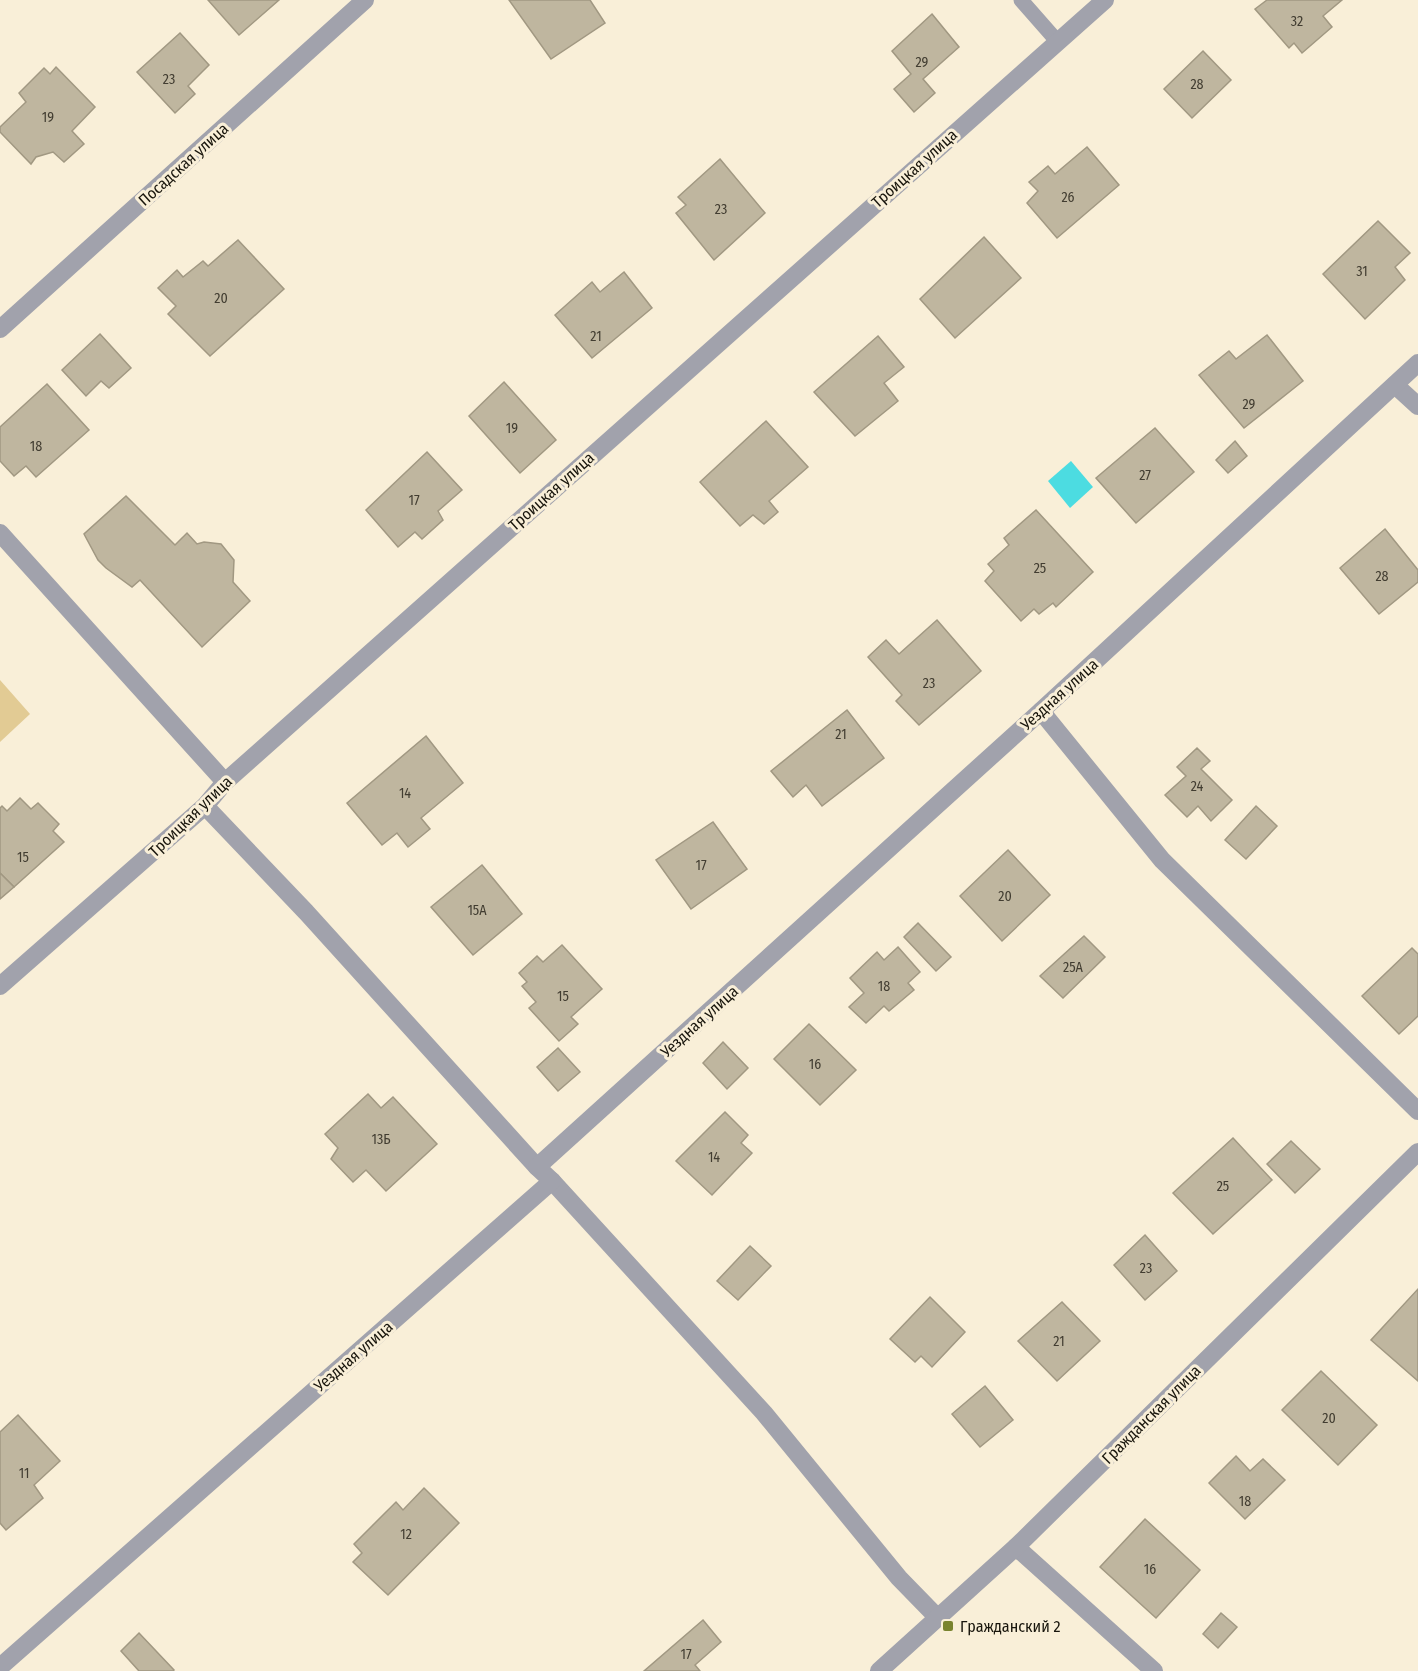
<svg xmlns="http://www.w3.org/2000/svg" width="1418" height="1671" viewBox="0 0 1418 1671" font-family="'Fira Sans Condensed',sans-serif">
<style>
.green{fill:#e2cb94}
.water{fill:#4cdce1}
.building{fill:#bfb69f;stroke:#a19882;stroke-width:1.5}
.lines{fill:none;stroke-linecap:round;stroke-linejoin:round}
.service{stroke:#a1a2ac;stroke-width:15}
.minor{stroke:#a1a2ac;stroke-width:18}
.tertiary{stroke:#a1a2ac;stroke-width:18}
.poi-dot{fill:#79832f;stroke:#f9efd8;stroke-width:2}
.labels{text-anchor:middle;stroke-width:6;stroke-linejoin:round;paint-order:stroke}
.number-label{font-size:14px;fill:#423d31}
.street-label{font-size:16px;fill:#18150c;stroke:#f9efd8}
.poi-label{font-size:16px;fill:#18150c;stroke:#f9efd8;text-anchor:start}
</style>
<rect width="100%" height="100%" fill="#f9efd8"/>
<!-- green -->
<path class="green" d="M 0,680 L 30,714 L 0,742 Z"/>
<!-- water -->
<path class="water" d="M 1071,461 L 1093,487 L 1070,508 L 1048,481 Z"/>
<!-- building -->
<g class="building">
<path d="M 208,0 L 279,0 L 239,35 Z"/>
<path d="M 509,0 L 590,0 L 605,23 L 551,59 Z"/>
<path d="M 1267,0 L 1342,0 L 1323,16 L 1332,27 L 1302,53 L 1294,43 L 1289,48 L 1255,9 Z"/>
<path d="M 932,14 L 959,47 L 923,79 L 935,93 L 914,112 L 894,89 L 911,74 L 892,51 Z"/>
<path d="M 180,33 L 209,65 L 188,86 L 195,94 L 175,113 L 137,72 Z"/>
<path d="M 1203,51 L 1231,80 L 1192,118 L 1164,89 Z"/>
<path d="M 56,67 L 95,107 L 72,131 L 84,144 L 64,162 L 53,152 L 36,157 L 31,164 L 0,132 L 0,127 L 26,102 L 19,93 L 44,68 L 50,74 Z"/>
<path d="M 1087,147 L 1119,185 L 1057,238 L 1027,203 L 1038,191 L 1029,182 L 1048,166 L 1055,174 Z"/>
<path d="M 720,159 L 765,213 L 714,260 L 676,213 L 686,205 L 678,197 Z"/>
<path d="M 1378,221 L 1410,253 L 1395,267 L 1405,280 L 1365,319 L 1323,274 Z"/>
<path d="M 984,237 L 1021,278 L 955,338 L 920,299 Z"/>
<path d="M 238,240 L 284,289 L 210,356 L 168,314 L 176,306 L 158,288 L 177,270 L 183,277 L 203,261 L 208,266 Z"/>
<path d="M 624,272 L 652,308 L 592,358 L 555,315 L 592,282 L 600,292 Z"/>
<path d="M 100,334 L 131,368 L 109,388 L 101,381 L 86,396 L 62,370 Z"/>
<path d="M 1267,335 L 1303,381 L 1244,428 L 1199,375 L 1229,351 L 1236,359 Z"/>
<path d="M 878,336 L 904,367 L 884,383 L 898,401 L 855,436 L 814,392 Z"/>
<path d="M 504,382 L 556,440 L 520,473 L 469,416 Z"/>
<path d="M 47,384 L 89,430 L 36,477 L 26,466 L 14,476 L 0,461 L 0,427 Z"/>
<path d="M 766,421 L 808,467 L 769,501 L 778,512 L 764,524 L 753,515 L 740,526 L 700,482 Z"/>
<path d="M 1155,428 L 1194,472 L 1136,523 L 1096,478 Z"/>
<path d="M 1235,441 L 1247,456 L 1228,473 L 1216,460 Z"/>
<path d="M 427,452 L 462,490 L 438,511 L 443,520 L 422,539 L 415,532 L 398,547 L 366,510 Z"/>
<path d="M 126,496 L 175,545 L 187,533 L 197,544 L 204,542 L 221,544 L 234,560 L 233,582 L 250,601 L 202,647 L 140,580 L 132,587 L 106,568 L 98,560 L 84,534 Z"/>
<path d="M 1036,510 L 1093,572 L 1056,607 L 1053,603 L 1039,614 L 1034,609 L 1021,621 L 985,581 L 994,571 L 988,564 L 1009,545 L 1004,538 Z"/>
<path d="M 1385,529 L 1418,570 L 1418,582 L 1379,614 L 1340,568 Z"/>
<path d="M 937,620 L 981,671 L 919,725 L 896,701 L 902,695 L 868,657 L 886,640 L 899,654 Z"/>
<path d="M 847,710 L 884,758 L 822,806 L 806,785 L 793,797 L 771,771 Z"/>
<path d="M 426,736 L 463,783 L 421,818 L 430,829 L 408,847 L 397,833 L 382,845 L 347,803 Z"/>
<path d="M 1197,748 L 1210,761 L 1201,769 L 1232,800 L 1211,821 L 1198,806 L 1187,817 L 1165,795 L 1186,776 L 1177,767 Z"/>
<path d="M 20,798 L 31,809 L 38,803 L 59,824 L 53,831 L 64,842 L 14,887 L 0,873 L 0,808 L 2,806 L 7,811 Z"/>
<path d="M 1256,806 L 1277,826 L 1246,859 L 1225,840 Z"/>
<path d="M 713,822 L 747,869 L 691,909 L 656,860 Z"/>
<path d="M 1008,850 L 1050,895 L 1002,941 L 960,896 Z"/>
<path d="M 482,865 L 522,914 L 473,955 L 431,907 Z"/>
<path d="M 0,873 L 14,887 L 0,899 Z"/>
<path d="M 918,923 L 951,957 L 936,971 L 904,937 Z"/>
<path d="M 1084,936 L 1105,957 L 1063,998 L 1040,976 Z"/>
<path d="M 562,945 L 602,989 L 571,1017 L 578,1024 L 559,1041 L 529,1008 L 536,1002 L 522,986 L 527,982 L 519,973 L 537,956 L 543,962 Z"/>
<path d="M 898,947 L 920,972 L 908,983 L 914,990 L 889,1011 L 884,1006 L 866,1023 L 849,1007 L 864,993 L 850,978 L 877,952 L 884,960 Z"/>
<path d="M 1412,948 L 1418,954 L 1418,1016 L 1399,1034 L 1362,996 Z"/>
<path d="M 809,1024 L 856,1070 L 820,1105 L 774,1059 Z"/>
<path d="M 723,1042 L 748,1068 L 727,1089 L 703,1063 Z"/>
<path d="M 558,1048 L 580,1072 L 558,1091 L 537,1067 Z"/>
<path d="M 368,1094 L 381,1108 L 393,1097 L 437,1144 L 386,1191 L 366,1170 L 353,1182 L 331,1159 L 338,1148 L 325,1134 Z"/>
<path d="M 725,1112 L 748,1135 L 741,1143 L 752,1153 L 712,1195 L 676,1161 Z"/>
<path d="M 1233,1138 L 1272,1180 L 1213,1234 L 1173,1193 Z"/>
<path d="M 1291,1141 L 1320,1169 L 1295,1193 L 1267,1164 Z"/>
<path d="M 1145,1235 L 1177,1271 L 1145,1300 L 1114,1265 Z"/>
<path d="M 750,1246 L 771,1266 L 738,1300 L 717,1281 Z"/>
<path d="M 1418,1289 L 1418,1381 L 1371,1340 Z"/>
<path d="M 930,1297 L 965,1332 L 932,1367 L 921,1356 L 915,1362 L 890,1339 Z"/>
<path d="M 1062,1302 L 1100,1341 L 1057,1381 L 1018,1341 Z"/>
<path d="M 1321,1371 L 1377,1425 L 1338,1465 L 1282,1410 Z"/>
<path d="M 985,1386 L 1013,1420 L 980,1447 L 952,1414 Z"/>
<path d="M 18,1415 L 60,1461 L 34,1485 L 43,1498 L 6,1530 L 0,1523 L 0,1432 Z"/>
<path d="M 1236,1456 L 1250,1471 L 1263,1459 L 1285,1480 L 1245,1519 L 1209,1483 Z"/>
<path d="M 424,1488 L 459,1523 L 388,1595 L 353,1562 L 362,1553 L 354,1544 L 396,1502 L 403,1510 Z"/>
<path d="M 1145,1519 L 1200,1570 L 1156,1618 L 1100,1567 Z"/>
<path d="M 1221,1613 L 1237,1627 L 1218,1648 L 1203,1634 Z"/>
<path d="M 703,1620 L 721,1642 L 695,1665 L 700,1671 L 644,1671 Z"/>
<path d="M 139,1633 L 174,1670 L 173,1671 L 139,1671 L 121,1651 Z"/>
</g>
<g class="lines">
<!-- service -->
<path class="service" d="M 1021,0 L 1057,41"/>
<!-- minor -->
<g class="minor">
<path d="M 0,329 L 365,0"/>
<path d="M 1395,385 L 1418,406"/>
<path d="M 0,533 L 225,782"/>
<path d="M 1041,711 L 1162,860 L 1418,1111"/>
<path d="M 205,806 L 306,912 L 537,1167"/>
<path d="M 0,986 L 205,806 L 225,782 L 1105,0"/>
<path d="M 552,1181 L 764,1413 L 899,1578 L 938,1618"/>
<path d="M 1016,1547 L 1154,1671"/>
<path d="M 0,1667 L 552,1181 L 537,1167 L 1041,711 L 1418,363"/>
</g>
<!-- tertiary -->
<path class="tertiary" d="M 879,1671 L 1016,1547 L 1418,1152"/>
</g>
<!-- markers -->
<rect class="poi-dot" x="942" y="1620" width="12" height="12" rx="3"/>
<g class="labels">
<!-- number labels -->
<g class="number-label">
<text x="1297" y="26">32</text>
<text x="922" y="67">29</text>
<text x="169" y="84">23</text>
<text x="1197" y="89">28</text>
<text x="48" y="122">19</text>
<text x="1068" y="202">26</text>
<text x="721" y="214">23</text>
<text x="1362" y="276">31</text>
<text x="221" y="303">20</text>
<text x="596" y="341">21</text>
<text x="1249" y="409">29</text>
<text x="512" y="433">19</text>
<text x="36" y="451">18</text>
<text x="1145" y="480">27</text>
<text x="414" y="505">17</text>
<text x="1040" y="573">25</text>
<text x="1382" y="581">28</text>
<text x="929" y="688">23</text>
<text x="841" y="739">21</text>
<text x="1197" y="791">24</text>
<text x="405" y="798">14</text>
<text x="23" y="862">15</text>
<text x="701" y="870">17</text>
<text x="1005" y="901">20</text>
<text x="477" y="915">15А</text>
<text x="1073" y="972">25А</text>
<text x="884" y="991">18</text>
<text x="563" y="1001">15</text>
<text x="815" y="1069">16</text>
<text x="381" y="1144">13Б</text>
<text x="714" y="1162">14</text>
<text x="1223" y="1191">25</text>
<text x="1146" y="1273">23</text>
<text x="1059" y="1346">21</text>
<text x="1329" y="1423">20</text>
<text x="24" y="1478">11</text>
<text x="1245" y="1506">18</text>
<text x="406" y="1539">12</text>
<text x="1150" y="1574">16</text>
<text x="686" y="1659">17</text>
</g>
<!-- street labels -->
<g class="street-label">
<text transform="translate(183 164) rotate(-42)" y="6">Посадская улица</text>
<text transform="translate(914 168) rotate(-42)" y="6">Троицкая улица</text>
<text transform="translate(551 491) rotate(-42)" y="6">Троицкая улица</text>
<text transform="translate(1059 694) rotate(-42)" y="6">Уездная улица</text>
<text transform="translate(190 816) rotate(-44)" y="6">Троицкая улица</text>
<text transform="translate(699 1021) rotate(-42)" y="6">Уездная улица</text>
<text transform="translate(353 1356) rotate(-41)" y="6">Уездная улица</text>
<text transform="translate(1151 1414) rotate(-45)" y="6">Гражданская улица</text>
</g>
<!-- poi labels -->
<g class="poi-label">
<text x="960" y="1632">Гражданский 2</text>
</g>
</g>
</svg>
